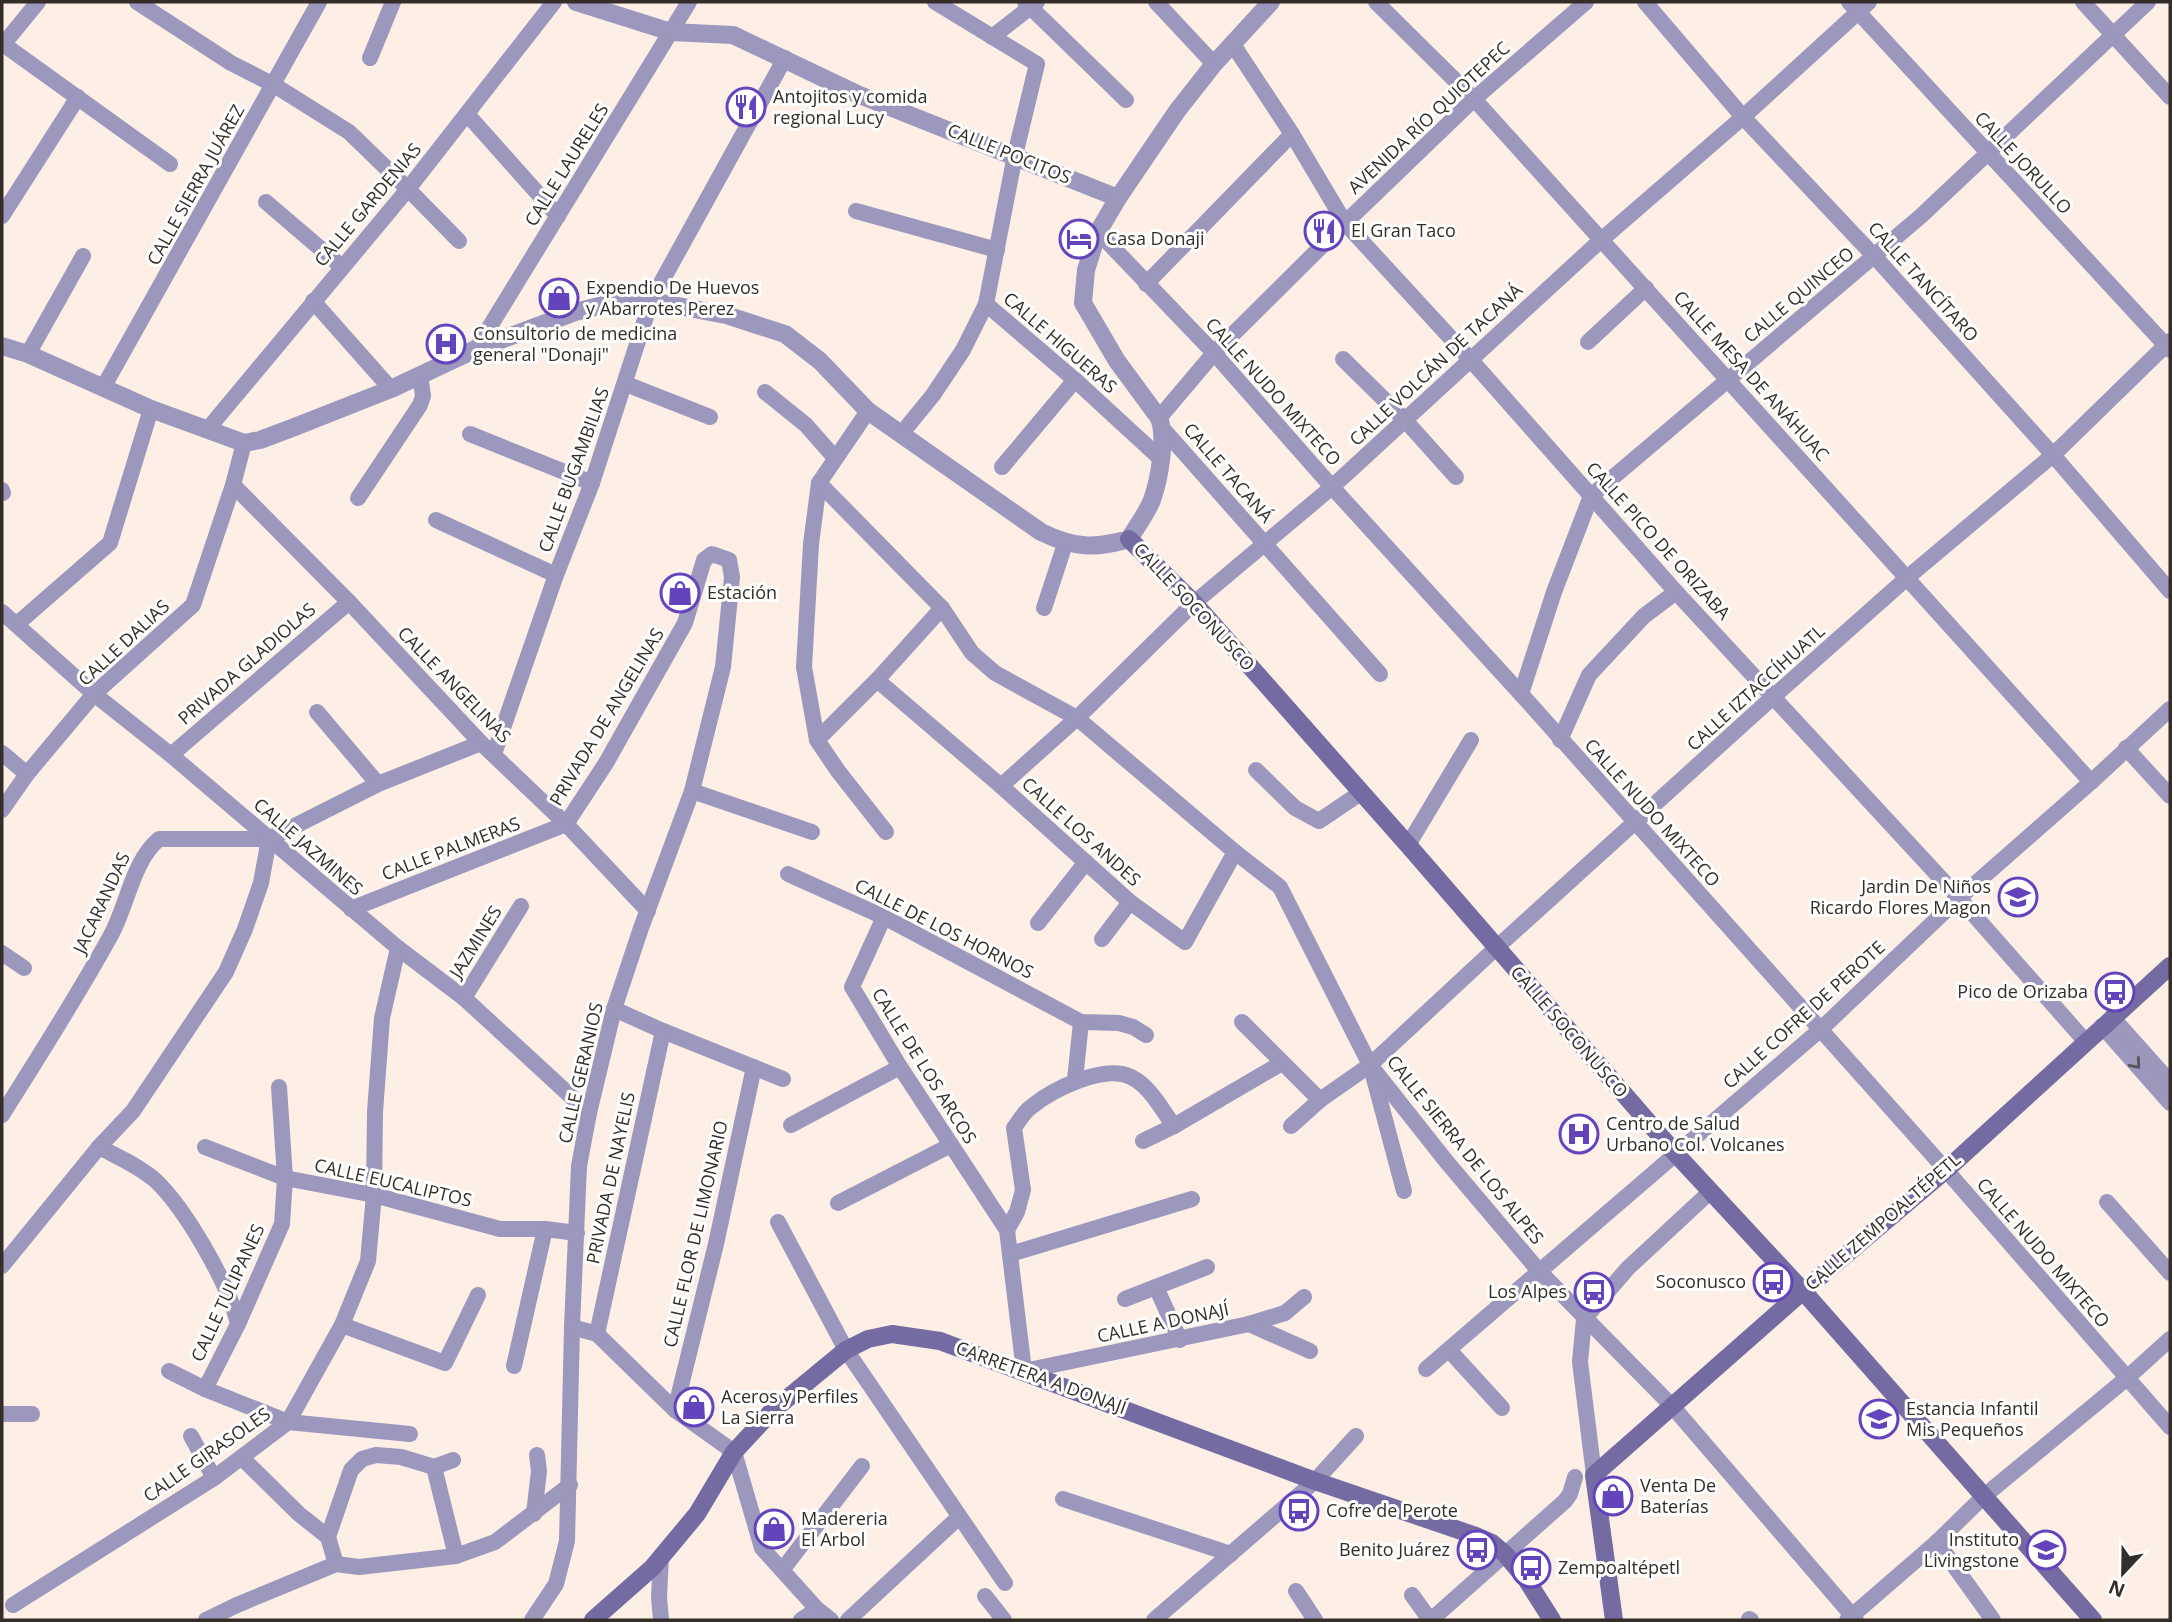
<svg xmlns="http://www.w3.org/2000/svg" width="2172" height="1622" viewBox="0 0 2172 1622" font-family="'Open Sans',sans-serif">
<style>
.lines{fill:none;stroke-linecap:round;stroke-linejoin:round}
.minor{stroke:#9b97bd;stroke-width:16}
.tertiary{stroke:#9b97bd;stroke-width:18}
.secondary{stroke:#736ba2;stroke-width:18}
.oneway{stroke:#59525c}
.labels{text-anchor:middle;stroke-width:6;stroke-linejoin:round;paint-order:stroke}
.poi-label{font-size:18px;fill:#352d27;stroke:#fff;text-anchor:start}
.street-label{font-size:18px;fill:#352d27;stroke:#fff}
</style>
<rect width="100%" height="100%" fill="#fdefe6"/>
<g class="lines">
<!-- minor -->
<g class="minor">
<path d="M 137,2 L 231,63 L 274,85 L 349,132 L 408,189 L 459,241"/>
<path d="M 1025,2 L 1126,100"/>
<path d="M 1156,2 L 1214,64"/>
<path d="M 1376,2 L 1474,99 L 2091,782"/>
<path d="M 1645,2 L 1743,117 L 1875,257 L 2053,455 L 2170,591"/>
<path d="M 1849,2 L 2170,350"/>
<path d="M 2083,2 L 2170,97"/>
<path d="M 992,37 L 1037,2"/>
<path d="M 1232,43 L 1292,134 L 1345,223 L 1470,359 L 1676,592 L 1959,898 L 2086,1042"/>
<path d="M 3,44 L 170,164"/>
<path d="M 2,46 L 38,2"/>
<path d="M 370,58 L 393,2"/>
<path d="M 467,114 L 558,216"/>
<path d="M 266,202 L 342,267"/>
<path d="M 856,211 L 997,250"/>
<path d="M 2,216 L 78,97"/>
<path d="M 1098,232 L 1214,353 L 1332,487 L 1521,694 L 1946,1170 L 2170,1427"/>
<path d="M 1146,284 L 1292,134"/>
<path d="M 313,301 L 391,389"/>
<path d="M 986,304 L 1075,380 L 1161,459"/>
<path d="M 1588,342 L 1646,288"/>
<path d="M 476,349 L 689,2"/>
<path d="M 28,354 L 83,256"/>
<path d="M 1343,359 L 1404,419 L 1456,477"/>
<path d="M 626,384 L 710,417"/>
<path d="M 104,386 L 319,2"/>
<path d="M 765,392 L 806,425 L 835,458"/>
<path d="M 868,411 L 819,483 L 811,544 L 804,667 L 817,740 L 838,771 L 886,832"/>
<path d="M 1159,418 L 1214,353 L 1345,223 L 1474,99 L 1586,2"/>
<path d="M 1163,429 L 1380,674"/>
<path d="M 207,430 L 408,189 L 554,2"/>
<path d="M 902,433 L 933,395 L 963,350 L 986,304 L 1015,155 L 1037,64 L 935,2"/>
<path d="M 470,434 L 592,483"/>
<path d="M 1002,467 L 1075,380"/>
<path d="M 819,483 L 942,608 L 972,653 L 995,673 L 1077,718 L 1235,852 L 1280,887 L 1370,1065 L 1446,1161 L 1539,1271 L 1672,1406 L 1856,1620"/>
<path d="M 233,485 L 349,602 L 481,743 L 566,824 L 648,911"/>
<path d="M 2,490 L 3,493"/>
<path d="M 358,498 L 420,405 L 423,396 L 420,375"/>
<path d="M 436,520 L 556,575"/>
<path d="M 1044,608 L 1065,544"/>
<path d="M 2,612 L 94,694 L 171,755 L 398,948 L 464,998 L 589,1113"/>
<path d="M 17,624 L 110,543 L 151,409"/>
<path d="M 877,680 L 1001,786 L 1130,902 L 1185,942 L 1235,852"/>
<path d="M 1521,694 L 1554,592 L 1591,496 L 1921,216 L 2148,2"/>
<path d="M 317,712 L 378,784"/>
<path d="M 817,740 L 877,680 L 942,608"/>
<path d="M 1560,740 L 1589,675 L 1644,616 L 1676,592"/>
<path d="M 2126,748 L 2170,796"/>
<path d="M 2,753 L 27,774"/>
<path d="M 494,754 L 556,575 L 592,483 L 651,301 L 785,58"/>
<path d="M 171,755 L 349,602"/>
<path d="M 1256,770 L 1295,808 L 1319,821 L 1362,792"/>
<path d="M 1001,786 L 1077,718 L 1194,603 L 1332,487 L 1600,241 L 1743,117 L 1869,2"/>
<path d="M 692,791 L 812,832"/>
<path d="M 2,810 L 27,774 L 94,694 L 193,605 L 233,485 L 244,443"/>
<path d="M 1408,845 L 1471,740"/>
<path d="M 788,874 L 884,917 L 1081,1022 L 1119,1023 L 1133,1027 L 1146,1035"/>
<path d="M 351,909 L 566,824 L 606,763 L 685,623 L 704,560 L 712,554 L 729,560 L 732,577 L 723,667 L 692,791 L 641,928 L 614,1009 L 589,1113 L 579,1166 L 572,1327 L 567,1541 L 556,1584 L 532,1620"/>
<path d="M 884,917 L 852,987 L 900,1067 L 1007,1230 L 1024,1371 L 1249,1324 L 1285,1313 L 1304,1297"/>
<path d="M 1038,923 L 1086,862"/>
<path d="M 1102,939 L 1130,902"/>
<path d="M 2,953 L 24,968"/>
<path d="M 464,998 L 521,906"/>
<path d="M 614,1009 L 663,1031 L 783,1079"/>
<path d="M 2112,1017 L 2170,1082"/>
<path d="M 1242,1022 L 1320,1100"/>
<path d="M 2102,1026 L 2170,1103"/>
<path d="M 1372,1071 L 1404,1191"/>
<path d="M 1075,1080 L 1081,1022"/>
<path d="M 2,1115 C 39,1056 77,997 111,935 C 128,904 132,862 159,839 L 269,839 L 378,784 L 481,743"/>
<path d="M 791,1125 L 900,1067"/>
<path d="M 1291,1126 L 1320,1100 L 1370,1065 L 1496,948 L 1774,696 L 1908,577 L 2053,455 L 2170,341"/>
<path d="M 1143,1141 L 1174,1126 L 1282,1063"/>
<path d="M 99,1147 C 118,1157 139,1166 155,1180 C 185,1208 229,1284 238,1324"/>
<path d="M 205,1147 L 285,1178 L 374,1195 L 500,1229 L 545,1229 L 577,1233"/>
<path d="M 2107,1202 L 2170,1273"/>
<path d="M 838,1203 L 951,1145"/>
<path d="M 778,1222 L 846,1350 L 1005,1583"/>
<path d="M 1007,1230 L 1017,1212 L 1023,1190 L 1014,1128 C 1019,1121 1024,1112 1031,1107 C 1053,1089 1104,1064 1131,1077 C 1150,1086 1162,1110 1174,1126"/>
<path d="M 1011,1254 L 1192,1199"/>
<path d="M 2,1266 L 99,1147 L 133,1111 L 226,972 L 245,929 L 261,883 L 269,839"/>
<path d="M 1156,1287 L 1180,1340"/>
<path d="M 1125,1299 L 1207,1267"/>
<path d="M 1249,1324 L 1310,1351"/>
<path d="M 342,1325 L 445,1363 L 478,1295"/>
<path d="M 572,1327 L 597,1334 L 675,1410 L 734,1452 L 762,1548 L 817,1609 L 831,1620"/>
<path d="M 597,1334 L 663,1031"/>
<path d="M 1449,1350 L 1502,1408"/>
<path d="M 514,1366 L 545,1229"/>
<path d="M 1426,1369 L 1821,1029 L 1959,898 L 2091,782 L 2170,709"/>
<path d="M 169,1371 L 205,1389 L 288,1422 L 410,1434"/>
<path d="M 205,1389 L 238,1324 L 282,1224 L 285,1178 L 279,1087"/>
<path d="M 675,1410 L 716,1244 L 754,1067"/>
<path d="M 2,1414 L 32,1414"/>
<path d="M 191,1436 L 214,1478"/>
<path d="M 242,1458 L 299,1514 L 328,1537"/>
<path d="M 434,1467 L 456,1556"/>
<path d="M 1594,1475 L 1580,1362 L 1584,1319 L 1628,1268 L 1711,1191"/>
<path d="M 1063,1499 L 1231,1554"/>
<path d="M 534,1514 L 539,1471 L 537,1455"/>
<path d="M 1937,1542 L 1993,1620"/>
<path d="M 336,1564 L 328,1537 L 351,1470 L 362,1459 L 376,1455 L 401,1457 L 434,1467 L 453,1460"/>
<path d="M 783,1569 L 862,1466"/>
<path d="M 1296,1591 L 1315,1620"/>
<path d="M 1412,1595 L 1430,1620"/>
<path d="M 985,1596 L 1004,1620"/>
<path d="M 13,1605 L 214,1478 L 288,1422 L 342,1325 L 368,1261 L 374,1195 L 375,1112 L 382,1018 L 398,948"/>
<path d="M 1749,1619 L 1751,1620"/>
<path d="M 206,1620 L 237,1605 L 336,1564 L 359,1567 L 456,1556 L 495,1542 L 570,1485"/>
<path d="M 661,1620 L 659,1597 L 661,1556"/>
<path d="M 801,1620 L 817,1609"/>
<path d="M 848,1620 L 959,1517"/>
<path d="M 1154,1620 L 1315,1481 L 1356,1436"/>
<path d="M 1431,1620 L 1565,1501 L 1570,1494 L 1575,1477"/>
<path d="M 1847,1620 L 1937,1542 L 1983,1497 L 2127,1378 L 2170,1339"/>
</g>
<!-- tertiary -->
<g class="tertiary">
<path d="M 576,2 L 671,32 L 733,35 L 857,94 L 1118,198"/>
<path d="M 2,346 L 28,354 L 151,409 L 244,443 L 260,440 L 292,428 L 391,389 L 476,349 L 575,312 L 615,302 L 651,301 L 726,315 L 785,334 L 820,361 L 868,411 L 1041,532 C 1074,548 1095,549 1129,539 C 1137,526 1147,513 1152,500 C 1159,480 1167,438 1159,418 L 1117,361 L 1083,303 L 1086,270 L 1098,232 L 1118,198 L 1177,111 L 1214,64 L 1271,2"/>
</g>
<!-- secondary -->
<g class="secondary">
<path d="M 1129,539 L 1194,603 L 1408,845 L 1676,1154 L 1803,1291 L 2093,1620"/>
<path d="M 593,1620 L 652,1568 L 697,1514 L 734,1452 L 772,1411 L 846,1350 L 868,1339 L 892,1334 L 940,1341 L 1315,1481 L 1476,1536 L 1492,1543 L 1505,1554 L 1526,1579 L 1552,1620"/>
<path d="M 1614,1620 L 1594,1475 L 1803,1291 L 1946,1170 L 2170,966"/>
</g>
</g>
<!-- one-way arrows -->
<defs><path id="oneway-chevron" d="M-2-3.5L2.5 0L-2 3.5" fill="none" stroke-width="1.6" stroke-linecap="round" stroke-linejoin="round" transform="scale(1.75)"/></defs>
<use class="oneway" href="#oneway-chevron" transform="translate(2136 1064) rotate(49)"/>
<!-- icons -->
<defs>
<symbol id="restaurant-ring" viewBox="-11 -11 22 22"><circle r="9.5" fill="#fff" stroke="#6444bd" stroke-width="1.5"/><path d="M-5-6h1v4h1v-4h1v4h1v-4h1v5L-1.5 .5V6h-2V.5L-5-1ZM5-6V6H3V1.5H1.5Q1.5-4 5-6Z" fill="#6444bd"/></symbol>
<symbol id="hotel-ring" viewBox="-11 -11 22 22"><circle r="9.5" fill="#fff" stroke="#6444bd" stroke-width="1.5"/><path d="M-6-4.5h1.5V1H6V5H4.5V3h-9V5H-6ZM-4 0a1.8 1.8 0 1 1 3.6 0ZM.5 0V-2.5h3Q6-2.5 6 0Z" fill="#6444bd"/></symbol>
<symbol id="shop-ring" viewBox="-11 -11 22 22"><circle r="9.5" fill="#fff" stroke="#6444bd" stroke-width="1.5"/><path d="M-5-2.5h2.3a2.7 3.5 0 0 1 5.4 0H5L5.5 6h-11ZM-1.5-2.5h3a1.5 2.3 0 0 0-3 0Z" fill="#6444bd"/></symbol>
<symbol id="hospital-ring" viewBox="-11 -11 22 22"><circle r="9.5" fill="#fff" stroke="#6444bd" stroke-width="1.5"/><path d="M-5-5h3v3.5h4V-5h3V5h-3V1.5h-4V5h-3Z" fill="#6444bd"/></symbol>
<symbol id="school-ring" viewBox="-11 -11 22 22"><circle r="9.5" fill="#fff" stroke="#6444bd" stroke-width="1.5"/><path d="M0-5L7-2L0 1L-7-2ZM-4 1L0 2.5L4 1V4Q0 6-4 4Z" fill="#6444bd"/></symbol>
<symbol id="bus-ring" viewBox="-11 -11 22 22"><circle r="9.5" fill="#fff" stroke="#6444bd" stroke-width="1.5"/><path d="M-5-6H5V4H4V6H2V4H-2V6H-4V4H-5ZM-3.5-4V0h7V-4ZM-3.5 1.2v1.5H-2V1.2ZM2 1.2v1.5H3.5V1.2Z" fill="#6444bd"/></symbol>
</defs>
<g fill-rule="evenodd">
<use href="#restaurant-ring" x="724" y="85" width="44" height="44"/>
<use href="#restaurant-ring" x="1302" y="209" width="44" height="44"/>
<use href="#hotel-ring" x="1057" y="217" width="44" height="44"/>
<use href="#shop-ring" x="537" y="276" width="44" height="44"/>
<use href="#hospital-ring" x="424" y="322" width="44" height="44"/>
<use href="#shop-ring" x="658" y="571" width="44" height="44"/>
<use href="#school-ring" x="1996" y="875" width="44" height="44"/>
<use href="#bus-ring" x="2093" y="970" width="44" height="44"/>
<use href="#hospital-ring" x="1557" y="1112" width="44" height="44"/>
<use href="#bus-ring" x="1751" y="1260" width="44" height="44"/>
<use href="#bus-ring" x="1572" y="1270" width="44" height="44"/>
<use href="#shop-ring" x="672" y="1385" width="44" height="44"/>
<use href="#school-ring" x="1857" y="1397" width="44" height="44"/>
<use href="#shop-ring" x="1591" y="1474" width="44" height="44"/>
<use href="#bus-ring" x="1277" y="1489" width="44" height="44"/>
<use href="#shop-ring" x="752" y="1507" width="44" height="44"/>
<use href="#bus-ring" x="1455" y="1528" width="44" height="44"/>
<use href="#school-ring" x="2024" y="1528" width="44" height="44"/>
<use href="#bus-ring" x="1509" y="1546" width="44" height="44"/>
</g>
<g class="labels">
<!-- poi labels -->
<g class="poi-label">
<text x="773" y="103">Antojitos y comida<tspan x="773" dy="21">regional Lucy</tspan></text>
<text x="1351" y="237">El Gran Taco</text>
<text x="1106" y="245">Casa Donaji</text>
<text x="586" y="294">Expendio De Huevos<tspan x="586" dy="21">y Abarrotes Perez</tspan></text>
<text x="473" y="340">Consultorio de medicina<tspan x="473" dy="21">general "Donaji"</tspan></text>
<text x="707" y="599">Estación</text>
<text x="1991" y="893" text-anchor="end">Jardin De Niños<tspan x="1991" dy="21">Ricardo Flores Magon</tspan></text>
<text x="2088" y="998" text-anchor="end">Pico de Orizaba</text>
<text x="1606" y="1130">Centro de Salud<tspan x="1606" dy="21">Urbano Col. Volcanes</tspan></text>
<text x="1746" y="1288" text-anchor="end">Soconusco</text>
<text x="1567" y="1298" text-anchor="end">Los Alpes</text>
<text x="721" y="1403">Aceros y Perfiles<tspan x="721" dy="21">La Sierra</tspan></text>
<text x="1906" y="1415">Estancia Infantil<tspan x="1906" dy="21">Mis Pequeños</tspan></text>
<text x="1640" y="1492">Venta De<tspan x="1640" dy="21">Baterías</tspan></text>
<text x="1326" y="1517">Cofre de Perote</text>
<text x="801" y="1525">Madereria<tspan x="801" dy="21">El Arbol</tspan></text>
<text x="2019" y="1546" text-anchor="end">Instituto<tspan x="2019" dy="21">Livingstone</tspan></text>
<text x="1450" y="1556" text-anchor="end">Benito Juárez</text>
<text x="1558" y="1574">Zempoaltépetl</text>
</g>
<!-- street labels -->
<g class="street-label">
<text transform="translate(1429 118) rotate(-43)" y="6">AVENIDA RÍO QUIOTEPEC</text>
<text transform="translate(1009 154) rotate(22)" y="6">CALLE POCITOS</text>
<text transform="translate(2023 163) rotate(47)" y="6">CALLE JORULLO</text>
<text transform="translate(567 165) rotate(-58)" y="6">CALLE LAURELES</text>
<text transform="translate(196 185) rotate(-61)" y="6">CALLE SIERRA JUÁREZ</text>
<text transform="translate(368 205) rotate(-50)" y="6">CALLE GARDENIAS</text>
<text transform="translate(1923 282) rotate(48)" y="6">CALLE TANCÍTARO</text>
<text transform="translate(1799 295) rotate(-40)" y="6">CALLE QUINCEO</text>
<text transform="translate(1060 343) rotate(41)" y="6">CALLE HIGUERAS</text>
<text transform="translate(1436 365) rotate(-43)" y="6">CALLE VOLCÁN DE TACANÁ</text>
<text transform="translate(1751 376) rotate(48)" y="6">CALLE MESA DE ANÁHUAC</text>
<text transform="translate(1273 392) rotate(48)" y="6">CALLE NUDO MIXTECO</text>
<text transform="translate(574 470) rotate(-70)" y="6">CALLE BUGAMBILIAS</text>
<text transform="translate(1228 473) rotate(49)" y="6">CALLE TACANÁ</text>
<text transform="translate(1658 541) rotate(48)" y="6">CALLE PICO DE ORIZABA</text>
<text transform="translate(1194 607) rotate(47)" y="6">CALLE SOCONUSCO</text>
<text transform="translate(124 643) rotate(-43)" y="6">CALLE DALIAS</text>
<text transform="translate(247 664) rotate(-41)" y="6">PRIVADA GLADIOLAS</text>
<text transform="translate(454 685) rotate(46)" y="6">CALLE ANGELINAS</text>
<text transform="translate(1756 688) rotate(-42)" y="6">CALLE IZTACCÍHUATL</text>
<text transform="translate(607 717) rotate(-59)" y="6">PRIVADA DE ANGELINAS</text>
<text transform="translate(1652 813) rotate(48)" y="6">CALLE NUDO MIXTECO</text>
<text transform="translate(1081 832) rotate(42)" y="6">CALLE LOS ANDES</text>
<text transform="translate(308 847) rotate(41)" y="6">CALLE JAZMINES</text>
<text transform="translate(451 849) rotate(-21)" y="6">CALLE PALMERAS</text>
<text transform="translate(102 903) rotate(-65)" y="6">JACARANDAS</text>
<text transform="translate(944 929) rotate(27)" y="6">CALLE DE LOS HORNOS</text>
<text transform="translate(476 942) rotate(-58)" y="6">JAZMINES</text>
<text transform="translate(1804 1015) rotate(-42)" y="6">CALLE COFRE DE PEROTE</text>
<text transform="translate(1569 1032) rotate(49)" y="6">CALLE SOCONUSCO</text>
<text transform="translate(924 1066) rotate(58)" y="6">CALLE DE LOS ARCOS</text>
<text transform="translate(581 1073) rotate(-77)" y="6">CALLE GERANIOS</text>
<text transform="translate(1465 1150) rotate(51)" y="6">CALLE SIERRA DE LOS ALPES</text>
<text transform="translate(611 1178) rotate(-78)" y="6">PRIVADA DE NAYELIS</text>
<text transform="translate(393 1183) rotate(13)" y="6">CALLE EUCALIPTOS</text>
<text transform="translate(1883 1222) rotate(-41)" y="6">CALLE ZEMPOALTÉPETL</text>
<text transform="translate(696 1234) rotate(-77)" y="6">CALLE FLOR DE LIMONARIO</text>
<text transform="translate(2043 1253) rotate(49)" y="6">CALLE NUDO MIXTECO</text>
<text transform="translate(228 1293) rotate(-65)" y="6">CALLE TULIPANES</text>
<text transform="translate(1163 1323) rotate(-12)" y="6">CALLE A DONAJÍ</text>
<text transform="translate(1041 1378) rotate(20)" y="6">CARRETERA A DONAJÍ</text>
<text transform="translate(207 1455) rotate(-35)" y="6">CALLE GIRASOLES</text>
</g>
</g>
<!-- border -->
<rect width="2172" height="1622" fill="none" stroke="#352d27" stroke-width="7"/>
<!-- north arrow -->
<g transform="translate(2123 1573) rotate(202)" stroke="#ffffff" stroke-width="5" paint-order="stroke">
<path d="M0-5L12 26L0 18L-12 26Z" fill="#352d27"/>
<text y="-10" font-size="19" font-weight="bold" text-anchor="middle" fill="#352d27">N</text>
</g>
</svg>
